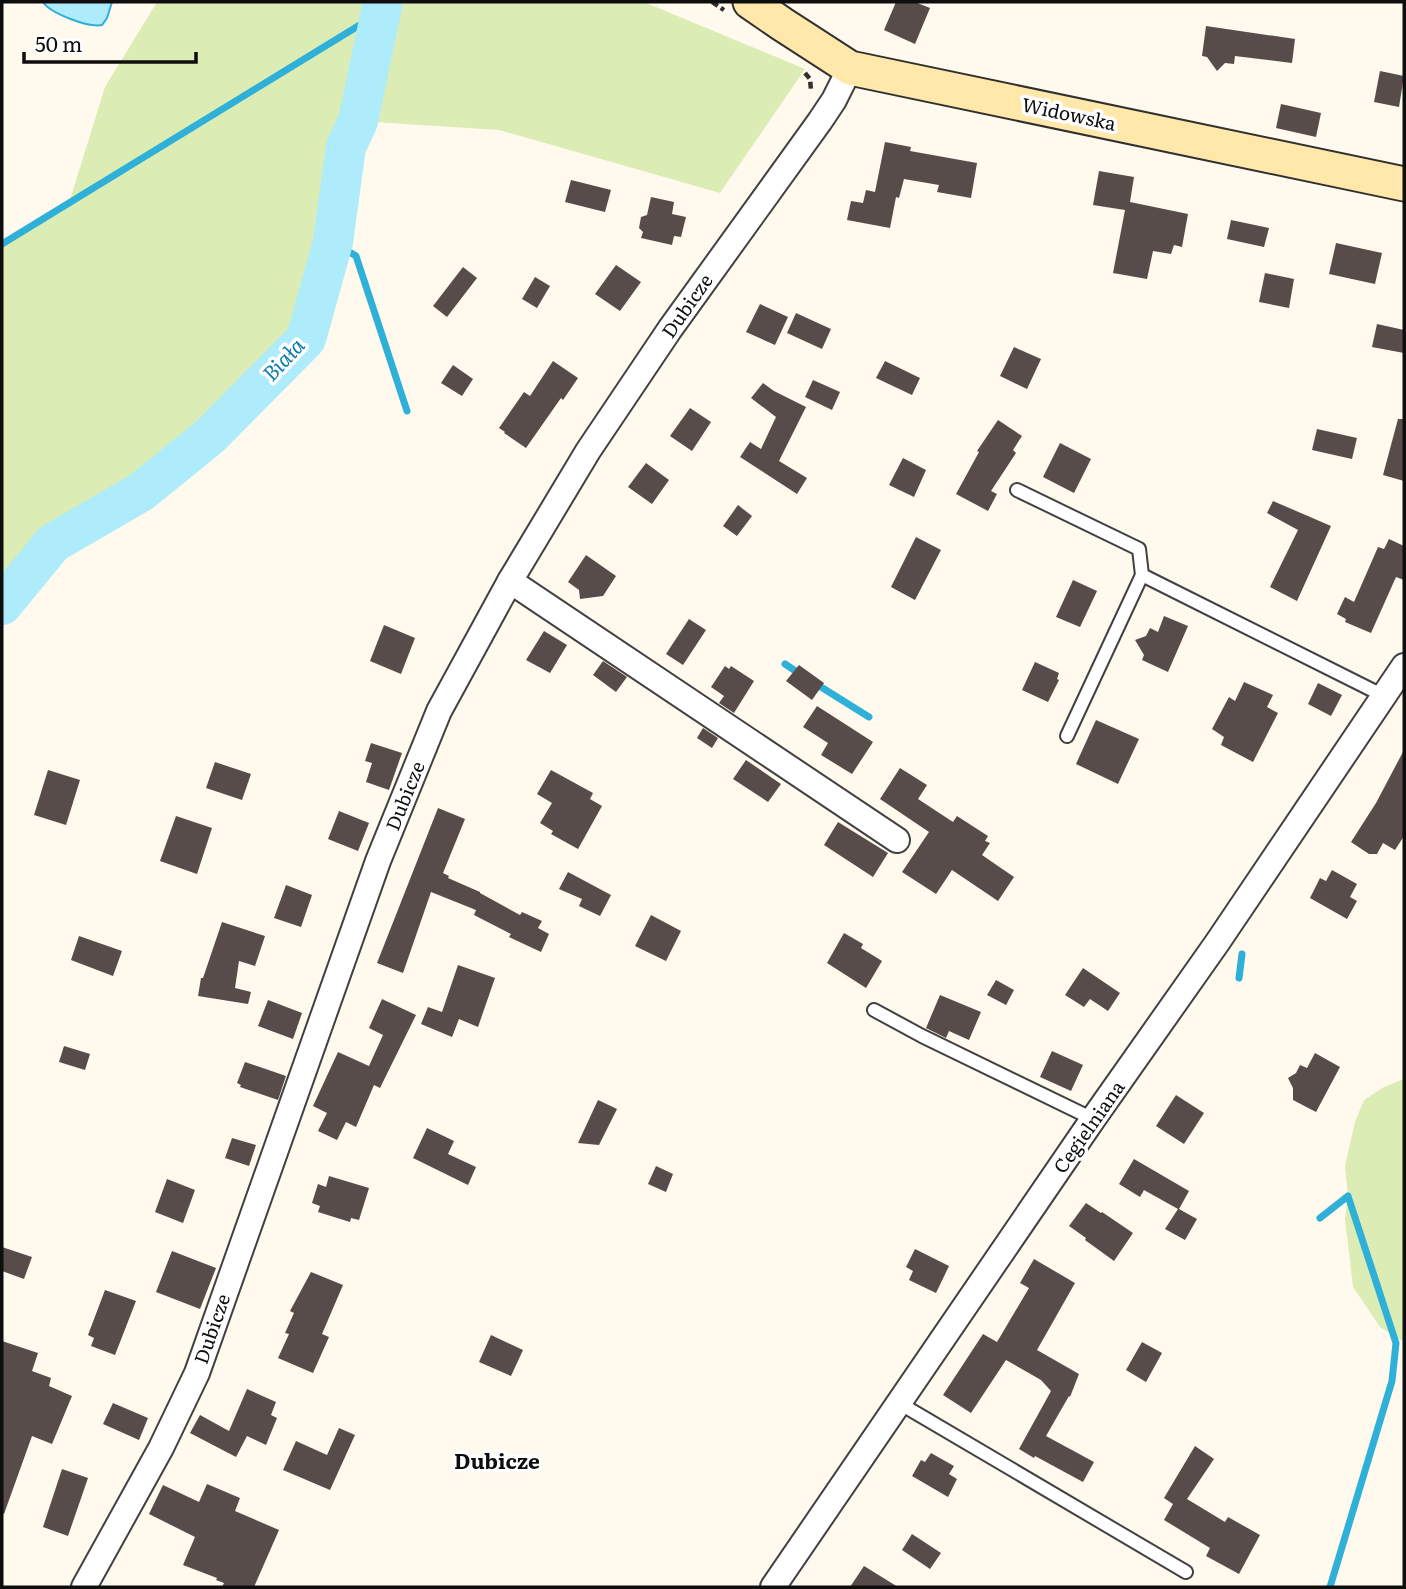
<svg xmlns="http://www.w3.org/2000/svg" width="1406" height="1589" viewBox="0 0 1406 1589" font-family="Literata,serif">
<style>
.green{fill:#dbedb4}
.water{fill:#aeebfb;stroke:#2eb0d9;stroke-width:2}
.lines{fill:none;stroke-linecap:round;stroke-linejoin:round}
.stream{stroke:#2eb0d9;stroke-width:7}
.river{stroke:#aeebfb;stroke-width:40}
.building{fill:#574c49}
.lane-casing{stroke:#414141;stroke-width:16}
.street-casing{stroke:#414141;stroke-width:28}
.secondary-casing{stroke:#303030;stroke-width:37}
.path{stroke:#303030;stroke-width:4.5;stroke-dasharray:7 3.5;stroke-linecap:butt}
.lane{stroke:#fff;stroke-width:12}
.street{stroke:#fff;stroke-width:24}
.secondary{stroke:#ffe8a9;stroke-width:33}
.labels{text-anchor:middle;stroke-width:7;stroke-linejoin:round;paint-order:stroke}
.street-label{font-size:19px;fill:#0e0e0e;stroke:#fff}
.water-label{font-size:21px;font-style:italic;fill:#0c7eab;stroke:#fff}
.neighbourhood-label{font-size:21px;font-weight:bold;fill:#0e0e0e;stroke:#fff}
</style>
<rect width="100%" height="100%" fill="#fff9ee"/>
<!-- green -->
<g class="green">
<path d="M 157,2 L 644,2 L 805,69 L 720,193 L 499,130 L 358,121 L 346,147 L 333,243 L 306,339 L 210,436 L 141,492 L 53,543 L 2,605 L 2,244 L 69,203 L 105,87 Z"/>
<path d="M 1404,1079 L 1404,1342 L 1380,1327 L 1353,1287 L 1345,1219 L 1348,1196 L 1345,1166 L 1355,1122 L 1364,1100 L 1384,1087 Z"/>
</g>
<!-- water -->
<path class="water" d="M 43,2 L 112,2 L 107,18 L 102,25 C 88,28 50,13 43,2 Z"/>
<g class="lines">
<!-- stream -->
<g class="stream">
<path d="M 333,242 L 356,256 L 407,411"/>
<path d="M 2,244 L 381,12"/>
<path d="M 785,664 L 800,674"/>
<path d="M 813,682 L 869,717"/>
<path d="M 1239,978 L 1242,954"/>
<path d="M 1320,1218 L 1348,1196 L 1396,1343 L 1392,1381 L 1330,1587"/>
</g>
<!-- river -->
<path class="river" d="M 2,605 L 53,543 L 141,492 L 210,436 L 306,339 L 333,242 L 346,147 L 358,121 L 383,2"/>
</g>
<!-- building -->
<g class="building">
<path d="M 896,2 L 915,2 L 930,8 L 915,44 L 884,30 Z"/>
<path d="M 1206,26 L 1295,39 L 1292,63 L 1235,56 L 1234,64 L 1225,63 L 1217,71 L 1207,57 L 1202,56 Z"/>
<path d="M 1380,71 L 1404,76 L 1399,107 L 1374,102 Z"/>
<path d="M 1281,104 L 1321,113 L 1316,137 L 1276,128 Z"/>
<path d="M 885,142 L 911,147 L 910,151 L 977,163 L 971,198 L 937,192 L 939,185 L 904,179 L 899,198 L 896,197 L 890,228 L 847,220 L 851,201 L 863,203 L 866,190 L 875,192 Z"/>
<path d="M 1099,171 L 1134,177 L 1130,202 L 1188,214 L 1182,247 L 1174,245 L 1171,254 L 1153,251 L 1147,279 L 1113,273 L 1125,210 L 1093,205 Z"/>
<path d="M 571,180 L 611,190 L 605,212 L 565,202 Z"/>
<path d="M 651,197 L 674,202 L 672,214 L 686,217 L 681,237 L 674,236 L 672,245 L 641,238 L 643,232 L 639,228 L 641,217 L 647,215 Z"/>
<path d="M 1231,220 L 1269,228 L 1264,247 L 1227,239 Z"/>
<path d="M 1336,243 L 1382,253 L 1375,284 L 1329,274 Z"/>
<path d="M 616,265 L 641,282 L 620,311 L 595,294 Z"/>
<path d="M 463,267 L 477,278 L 447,317 L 433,306 Z"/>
<path d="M 1265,273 L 1294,279 L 1289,308 L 1259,302 Z"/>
<path d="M 535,277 L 550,286 L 537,308 L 522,299 Z"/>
<path d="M 760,304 L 788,317 L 775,345 L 746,332 Z"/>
<path d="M 796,313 L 831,329 L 822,349 L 787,333 Z"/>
<path d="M 1377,324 L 1404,330 L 1404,353 L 1372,347 Z"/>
<path d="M 1014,347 L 1041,359 L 1027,389 L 1000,376 Z"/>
<path d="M 553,361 L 578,378 L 563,400 L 561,398 L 526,448 L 504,433 L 505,432 L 499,428 L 524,392 L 530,396 Z"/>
<path d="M 885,361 L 920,378 L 912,395 L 876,378 Z"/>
<path d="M 453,365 L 473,379 L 462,396 L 441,383 Z"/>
<path d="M 813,380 L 840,392 L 832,410 L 805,397 Z"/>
<path d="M 763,383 L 774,391 L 806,407 L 779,461 L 807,478 L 797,494 L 740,457 L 750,442 L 761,449 L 776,417 L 751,398 Z"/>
<path d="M 690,408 L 711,422 L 692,451 L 670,436 Z"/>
<path d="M 1398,419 L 1404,419 L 1404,481 L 1383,475 Z"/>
<path d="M 998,420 L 1022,436 L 1013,450 L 1016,453 L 991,491 L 997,494 L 988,511 L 956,494 L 979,452 L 977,451 Z"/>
<path d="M 1317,429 L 1357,438 L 1352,459 L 1312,450 Z"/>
<path d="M 1060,443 L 1091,459 L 1074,493 L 1043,477 Z"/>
<path d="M 903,458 L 926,470 L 914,497 L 889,485 Z"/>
<path d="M 646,463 L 669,480 L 652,504 L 628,487 Z"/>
<path d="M 1273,501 L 1331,526 L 1297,601 L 1270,587 L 1298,530 L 1267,513 Z"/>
<path d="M 738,505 L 752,516 L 737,536 L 723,526 Z"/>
<path d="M 916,537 L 941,550 L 915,600 L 891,587 Z"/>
<path d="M 1389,539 L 1404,546 L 1404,580 L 1396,577 L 1371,633 L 1345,622 L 1346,619 L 1337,614 L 1345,597 L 1354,602 L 1378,547 L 1384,549 Z"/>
<path d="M 586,555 L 616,576 L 603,596 L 580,599 L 579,590 L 568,582 Z"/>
<path d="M 1073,580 L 1097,591 L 1080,627 L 1056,617 Z"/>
<path d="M 1164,616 L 1188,626 L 1168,672 L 1142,660 L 1144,655 L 1135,640 L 1146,636 L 1150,628 L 1158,632 Z"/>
<path d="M 689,619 L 706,630 L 683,665 L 666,654 Z"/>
<path d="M 384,625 L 415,638 L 401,674 L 370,661 Z"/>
<path d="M 544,631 L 567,645 L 550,673 L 526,660 Z"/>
<path d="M 603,661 L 627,677 L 616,692 L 593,675 Z"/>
<path d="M 1035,662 L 1059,673 L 1057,679 L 1059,680 L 1048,702 L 1022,690 Z"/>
<path d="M 799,665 L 824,683 L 812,700 L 786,681 Z"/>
<path d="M 725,666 L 729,669 L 731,666 L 754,681 L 734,713 L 719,703 L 724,696 L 711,687 Z"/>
<path d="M 1244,682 L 1273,695 L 1267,707 L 1278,713 L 1253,762 L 1221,745 L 1224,737 L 1212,729 L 1229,697 L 1235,701 Z"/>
<path d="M 1318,683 L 1342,695 L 1331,716 L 1308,704 Z"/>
<path d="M 817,706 L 873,742 L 852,774 L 821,755 L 828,743 L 803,727 Z"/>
<path d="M 1096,720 L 1139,739 L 1118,784 L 1076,764 Z"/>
<path d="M 703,728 L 718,738 L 712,748 L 697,738 Z"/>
<path d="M 371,743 L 402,753 L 389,790 L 366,782 L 372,763 L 365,761 Z"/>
<path d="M 1404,750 L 1404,836 L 1395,850 L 1383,843 L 1377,854 L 1369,854 L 1351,842 L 1376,803 Z"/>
<path d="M 746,760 L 781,784 L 768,802 L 733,779 Z"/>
<path d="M 215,762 L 251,774 L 242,800 L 206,788 Z"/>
<path d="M 900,768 L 927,785 L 918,799 L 953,822 L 957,816 L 988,836 L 985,841 L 990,843 L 982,855 L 1014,877 L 998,901 L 952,870 L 936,894 L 902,872 L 929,832 L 880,799 Z"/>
<path d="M 48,770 L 80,780 L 66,825 L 34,815 Z"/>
<path d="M 551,770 L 593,793 L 590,799 L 602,806 L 578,849 L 551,834 L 553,831 L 540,823 L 552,803 L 537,794 Z"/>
<path d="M 438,808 L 465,819 L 443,873 L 449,876 L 448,878 L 480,892 L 480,893 L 520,915 L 522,912 L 542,921 L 538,928 L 549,934 L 541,952 L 509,937 L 511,934 L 474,915 L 476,910 L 431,892 L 403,973 L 377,963 Z"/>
<path d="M 339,811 L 369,823 L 358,851 L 328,839 Z"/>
<path d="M 176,816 L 212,828 L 197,874 L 160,861 Z"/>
<path d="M 838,822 L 888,853 L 873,877 L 824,845 Z"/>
<path d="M 1332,870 L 1357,884 L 1350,897 L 1357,901 L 1347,919 L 1310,898 L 1320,878 L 1326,881 Z"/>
<path d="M 568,872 L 611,895 L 600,916 L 579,906 L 582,899 L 559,889 Z"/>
<path d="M 286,885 L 312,895 L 301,927 L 274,918 Z"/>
<path d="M 651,915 L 681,931 L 666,961 L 635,946 Z"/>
<path d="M 222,922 L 265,936 L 255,966 L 239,961 L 235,988 L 251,992 L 248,1004 L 198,996 L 201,978 L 203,978 Z"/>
<path d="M 844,933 L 863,944 L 861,948 L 882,961 L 866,988 L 827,963 Z"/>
<path d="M 79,936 L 122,951 L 113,976 L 71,960 Z"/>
<path d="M 458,965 L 495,978 L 478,1027 L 459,1019 L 452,1037 L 421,1024 L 428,1007 L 442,1012 Z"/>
<path d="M 1083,968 L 1120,993 L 1108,1011 L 1090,999 L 1084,1007 L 1065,995 Z"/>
<path d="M 996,980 L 1014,990 L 1006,1005 L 987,995 Z"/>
<path d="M 940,995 L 981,1012 L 969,1040 L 949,1031 L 946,1038 L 926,1028 Z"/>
<path d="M 382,999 L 416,1015 L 380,1088 L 374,1085 L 356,1127 L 346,1122 L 337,1140 L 318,1131 L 327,1113 L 313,1106 L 338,1052 L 369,1066 L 383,1035 L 369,1028 Z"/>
<path d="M 268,1000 L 302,1013 L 293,1039 L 258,1026 Z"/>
<path d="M 64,1046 L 90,1054 L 85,1070 L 59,1062 Z"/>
<path d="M 1052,1051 L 1083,1065 L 1071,1091 L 1040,1077 Z"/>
<path d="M 1315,1053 L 1340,1067 L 1316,1112 L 1293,1100 L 1293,1088 L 1288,1078 L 1296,1073 L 1300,1065 L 1307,1068 Z"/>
<path d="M 245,1062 L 286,1076 L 278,1100 L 240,1087 L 241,1085 L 237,1083 Z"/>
<path d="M 1176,1095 L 1204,1113 L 1184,1144 L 1156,1126 Z"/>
<path d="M 598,1100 L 617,1109 L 599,1145 L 578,1143 Z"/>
<path d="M 427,1128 L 454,1141 L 448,1154 L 476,1167 L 468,1185 L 413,1158 Z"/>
<path d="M 232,1138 L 256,1145 L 249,1166 L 225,1158 Z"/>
<path d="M 1134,1159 L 1189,1191 L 1179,1209 L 1197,1219 L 1185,1240 L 1165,1229 L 1178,1209 L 1144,1190 L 1140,1197 L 1119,1184 Z"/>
<path d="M 656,1166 L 673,1174 L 666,1192 L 648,1184 Z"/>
<path d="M 329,1176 L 369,1188 L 359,1220 L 351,1218 L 350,1222 L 318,1212 L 320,1206 L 312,1203 L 318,1184 L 326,1187 Z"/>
<path d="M 167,1179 L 195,1190 L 183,1223 L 155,1212 Z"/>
<path d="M 1086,1203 L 1101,1213 L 1102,1212 L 1133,1233 L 1114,1261 L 1085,1240 L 1086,1238 L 1069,1226 Z"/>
<path d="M 2,1247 L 32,1257 L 24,1279 L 2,1271 Z"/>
<path d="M 915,1249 L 949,1266 L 936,1293 L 909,1280 L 913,1271 L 906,1267 Z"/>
<path d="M 172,1251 L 216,1268 L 200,1309 L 156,1292 Z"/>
<path d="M 1034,1259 L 1075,1283 L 1037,1350 L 1079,1374 L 1070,1397 L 1069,1396 L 1046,1436 L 1094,1462 L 1083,1482 L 1035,1456 L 1034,1458 L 1019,1449 L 1051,1391 L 1041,1380 L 1006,1360 L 971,1413 L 943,1395 L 983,1334 L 997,1342 L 1029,1288 L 1020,1283 Z"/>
<path d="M 311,1272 L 343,1285 L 322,1334 L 329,1337 L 313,1373 L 278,1358 L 289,1334 L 285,1333 L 294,1313 L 290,1311 Z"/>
<path d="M 105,1290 L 136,1301 L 115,1355 L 91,1346 L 94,1338 L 88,1335 Z"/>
<path d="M 491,1335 L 523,1350 L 511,1376 L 479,1362 Z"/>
<path d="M 2,1341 L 38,1353 L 32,1371 L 51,1378 L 49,1386 L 72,1396 L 52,1444 L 32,1436 L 4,1514 L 2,1513 Z"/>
<path d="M 1142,1342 L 1162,1353 L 1146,1382 L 1126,1370 Z"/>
<path d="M 247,1389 L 276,1402 L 271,1415 L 277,1418 L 266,1445 L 247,1436 L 236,1457 L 190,1433 L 200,1415 L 229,1431 Z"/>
<path d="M 113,1403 L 148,1418 L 139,1440 L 103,1424 Z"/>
<path d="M 339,1428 L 355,1435 L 330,1490 L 283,1470 L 296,1441 L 327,1455 Z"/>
<path d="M 1195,1446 L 1214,1459 L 1187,1499 L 1225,1522 L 1228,1517 L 1260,1535 L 1239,1574 L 1206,1556 L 1210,1548 L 1164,1520 L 1173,1504 L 1164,1498 Z"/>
<path d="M 931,1453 L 954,1466 L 949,1474 L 957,1479 L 948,1497 L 912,1476 L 921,1460 L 925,1462 Z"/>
<path d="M 62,1469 L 88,1478 L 68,1536 L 43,1527 Z"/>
<path d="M 207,1484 L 240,1498 L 235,1511 L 279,1530 L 254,1587 L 222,1587 L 224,1583 L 216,1580 L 217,1578 L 183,1565 L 195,1537 L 149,1514 L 163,1485 L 199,1502 Z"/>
<path d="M 912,1534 L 941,1553 L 930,1569 L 902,1550 Z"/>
<path d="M 864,1566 L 898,1587 L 850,1587 Z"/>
</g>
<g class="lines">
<defs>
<g id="lane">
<path d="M 1017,490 L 1139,549 L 1142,575 L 1384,696"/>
<path d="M 1067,736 L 1142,575"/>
<path d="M 874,1010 L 922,1036 L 1093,1119"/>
<path d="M 899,1403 L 1186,1572"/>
</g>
<g id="street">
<path d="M 510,581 L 897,840"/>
<path d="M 84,1587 L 161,1448 L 197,1373 L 378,861 L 439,711 L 510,581 L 588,451 L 670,329 L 820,121 L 834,100 L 850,68"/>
<path d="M 773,1587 L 1093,1119 L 1217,943 L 1404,666"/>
</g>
<path id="secondary" d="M 750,2 L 782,24 L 850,68 L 1404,184"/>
</defs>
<!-- lane casing -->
<use href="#lane" class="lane-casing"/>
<!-- street casing -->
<use href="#street" class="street-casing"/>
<!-- secondary casing -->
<use href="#secondary" class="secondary-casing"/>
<!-- path -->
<g class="path">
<path d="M 712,2 L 724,10"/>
<path d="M 805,73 L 810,79 L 811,90"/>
</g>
<!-- lane -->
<use href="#lane" class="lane"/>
<!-- street -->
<use href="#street" class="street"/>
<!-- secondary -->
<use href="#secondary" class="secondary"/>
</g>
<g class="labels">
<!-- street labels -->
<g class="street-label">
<text transform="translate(1069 114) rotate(12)" y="7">Widowska</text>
<text transform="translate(687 306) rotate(-55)" y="7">Dubicze</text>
<text transform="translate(405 796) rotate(-68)" y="7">Dubicze</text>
<text transform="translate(1089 1127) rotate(-55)" y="7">Cegielniana</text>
<text transform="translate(212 1329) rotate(-71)" y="7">Dubicze</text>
</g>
<!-- water labels -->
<g class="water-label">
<text transform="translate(284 360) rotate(-47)" y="7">Biała</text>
</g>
<!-- neighbourhood labels -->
<g class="neighbourhood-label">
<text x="497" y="1469">Dubicze</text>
</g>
</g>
<!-- border -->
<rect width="1406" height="1589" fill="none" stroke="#0e0e0e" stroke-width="7"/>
<!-- scale -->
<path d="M24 52v10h172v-10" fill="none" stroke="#0e0e0e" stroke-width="3.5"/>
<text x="35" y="52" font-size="21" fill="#0e0e0e" stroke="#ffffff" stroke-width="5" paint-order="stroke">50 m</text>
</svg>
